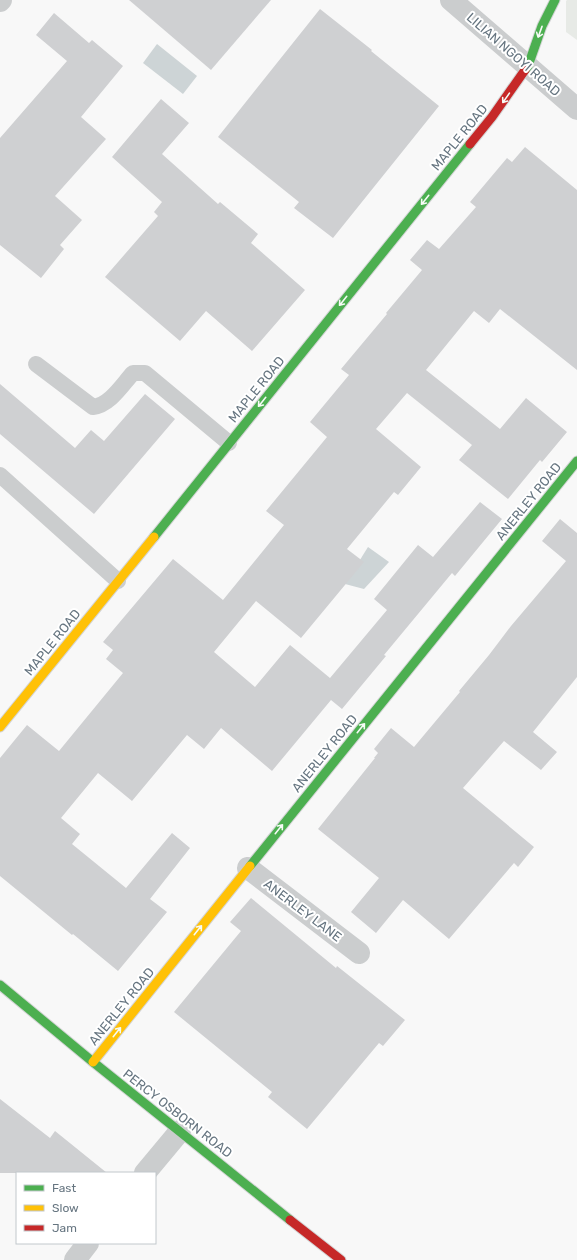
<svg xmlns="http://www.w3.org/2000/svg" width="577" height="1260" viewBox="0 0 577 1260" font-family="Rubik,sans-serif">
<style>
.green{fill:#e7eae6}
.water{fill:#cdd4d6}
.building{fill:#cfd0d2}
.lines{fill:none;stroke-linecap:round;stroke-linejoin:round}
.fast-casing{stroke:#d4d5d6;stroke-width:11}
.slow-casing{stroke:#d4d5d6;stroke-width:11}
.jam-casing{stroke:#d4d5d6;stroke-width:11}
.lane{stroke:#cbcdce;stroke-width:16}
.street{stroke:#cbcdce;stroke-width:22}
.fast{stroke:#4caf50;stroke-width:9}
.slow{stroke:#ffc107;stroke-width:9}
.jam{stroke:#c62828;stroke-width:9}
.oneway{stroke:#f6fbf6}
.labels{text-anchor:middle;stroke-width:4;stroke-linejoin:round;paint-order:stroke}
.street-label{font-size:13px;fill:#667580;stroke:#fff}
</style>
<rect width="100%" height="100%" fill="#f8f8f8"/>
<!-- green -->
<path class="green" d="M 567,0 L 577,0 L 577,40 L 566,32 L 566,1 Z"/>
<!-- water -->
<g class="water">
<path d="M 157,44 L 197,76 L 183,94 L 143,63 Z"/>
<path d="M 368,547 L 389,562 L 364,589 L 345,584 Z"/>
</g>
<!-- building -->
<g class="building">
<path d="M 129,0 L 271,0 L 211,70 Z"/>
<path d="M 320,9 L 372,50 L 371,51 L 439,106 L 333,238 L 294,208 L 299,202 L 218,137 Z"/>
<path d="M 54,13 L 89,43 L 92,40 L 123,66 L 81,117 L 106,139 L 55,196 L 82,220 L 60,245 L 64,249 L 41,278 L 0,245 L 0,138 L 67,61 L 36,35 Z"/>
<path d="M 161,99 L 189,123 L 162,154 L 218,204 L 220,202 L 258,234 L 251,243 L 305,290 L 252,351 L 206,311 L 180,341 L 105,277 L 158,216 L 154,212 L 162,202 L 112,157 Z"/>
<path d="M 525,147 L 577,190 L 577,370 L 500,309 L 489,323 L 474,311 L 426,370 L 500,429 L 526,398 L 567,432 L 542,462 L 540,460 L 508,499 L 459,460 L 472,445 L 407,393 L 376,429 L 421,467 L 398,495 L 394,492 L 347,549 L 364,562 L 301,638 L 256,601 L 214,652 L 255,687 L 290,645 L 330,678 L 387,610 L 374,599 L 418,545 L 433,557 L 480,502 L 502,519 L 455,576 L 452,573 L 384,655 L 386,656 L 342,709 L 331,700 L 272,771 L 221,728 L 204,749 L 187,735 L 132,801 L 98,773 L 61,818 L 80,834 L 72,844 L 126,888 L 172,833 L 190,848 L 150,899 L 167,912 L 118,971 L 73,934 L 72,935 L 0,876 L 0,758 L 27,725 L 59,751 L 123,673 L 106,659 L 113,650 L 103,642 L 173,559 L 223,600 L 284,525 L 266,511 L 327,437 L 310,422 L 349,375 L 341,369 L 387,314 L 386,313 L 422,270 L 410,260 L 427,240 L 439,249 L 476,207 L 470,202 L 507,158 L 512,162 Z"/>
<path d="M 0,384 L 75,448 L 91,430 L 104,441 L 145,394 L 175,419 L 94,514 L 0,434 Z"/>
<path d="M 560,519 L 577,533 L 577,677 L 533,732 L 557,752 L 541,770 L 504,741 L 463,788 L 534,847 L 518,867 L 514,863 L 449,939 L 403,900 L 376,933 L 351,912 L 379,878 L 318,829 L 375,758 L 374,758 L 378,753 L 374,749 L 391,728 L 414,747 L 460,692 L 459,691 L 489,655 L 511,626 L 566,561 L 542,541 Z"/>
<path d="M 251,898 L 336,968 L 337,966 L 405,1020 L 383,1046 L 379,1043 L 307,1129 L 268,1097 L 272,1092 L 174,1012 L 241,931 L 230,922 Z"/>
<path d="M 0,1099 L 50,1138 L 55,1131 L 107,1173 L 0,1173 Z"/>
</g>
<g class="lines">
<defs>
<g id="fast">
<path d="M 525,70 L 528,66 L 542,26 L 555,0"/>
<path d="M 154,537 L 470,144"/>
<path d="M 250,866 L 577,461"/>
<path d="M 0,985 L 93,1062 L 290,1220"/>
</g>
<g id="slow">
<path d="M 0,727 L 154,537"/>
<path d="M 93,1062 L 250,866"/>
</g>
<g id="jam">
<path d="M 470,144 L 492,117 L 525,70"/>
<path d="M 290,1220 L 341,1260"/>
</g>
</defs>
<!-- fast casing -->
<use href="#fast" class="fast-casing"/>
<!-- slow casing -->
<use href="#slow" class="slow-casing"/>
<!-- jam casing -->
<use href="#jam" class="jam-casing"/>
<!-- lane -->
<g class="lane">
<path d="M 36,364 L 93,407 C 110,405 122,385 133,373 L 145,373 L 229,443"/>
<path d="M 0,475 L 118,581"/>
</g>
<!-- street -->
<g class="street">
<path d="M 451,0 L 577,109"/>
<path d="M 0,1 L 1,0"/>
<path d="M 248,868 L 359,953"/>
<path d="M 145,1173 L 180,1131"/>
<path d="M 75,1260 L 88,1243"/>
</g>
<!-- fast -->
<use href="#fast" class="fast"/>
<!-- slow -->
<use href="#slow" class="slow"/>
<!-- jam -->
<use href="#jam" class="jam"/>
</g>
<!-- one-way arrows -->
<defs><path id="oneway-shaft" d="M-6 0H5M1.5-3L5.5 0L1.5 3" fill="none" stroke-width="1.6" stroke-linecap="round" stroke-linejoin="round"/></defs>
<g class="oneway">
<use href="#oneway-shaft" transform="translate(540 32) rotate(110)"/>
<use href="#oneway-shaft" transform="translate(506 98) rotate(125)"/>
<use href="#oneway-shaft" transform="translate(425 200) rotate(129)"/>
<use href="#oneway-shaft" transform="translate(343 301) rotate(129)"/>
<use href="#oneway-shaft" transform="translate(262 402) rotate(129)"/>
<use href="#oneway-shaft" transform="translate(361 728) rotate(-51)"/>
<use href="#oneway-shaft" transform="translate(279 829) rotate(-51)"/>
<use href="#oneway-shaft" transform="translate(198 930) rotate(-51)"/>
<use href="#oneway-shaft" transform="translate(117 1032) rotate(-51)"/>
</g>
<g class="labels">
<!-- street labels -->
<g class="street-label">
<text transform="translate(514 54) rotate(41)" y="5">LILIAN NGOYI ROAD</text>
<text transform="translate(459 137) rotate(-51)" y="5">MAPLE ROAD</text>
<text transform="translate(256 389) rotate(-51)" y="5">MAPLE ROAD</text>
<text transform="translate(528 501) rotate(-51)" y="5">ANERLEY ROAD</text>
<text transform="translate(52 642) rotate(-51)" y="5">MAPLE ROAD</text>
<text transform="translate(324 753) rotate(-51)" y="5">ANERLEY ROAD</text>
<text transform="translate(303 910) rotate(37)" y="5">ANERLEY LANE</text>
<text transform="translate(121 1006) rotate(-51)" y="5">ANERLEY ROAD</text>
<text transform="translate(178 1113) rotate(38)" y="5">PERCY OSBORN ROAD</text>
</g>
</g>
<!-- legend -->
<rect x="16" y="1172" width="140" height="72" fill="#ffffff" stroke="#c2c8cc"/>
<rect x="24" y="1185" width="20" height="6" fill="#4caf50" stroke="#c2c8cc"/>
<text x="52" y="1192" font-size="12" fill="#667580">Fast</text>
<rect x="24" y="1205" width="20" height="6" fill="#ffc107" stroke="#c2c8cc"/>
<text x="52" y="1212" font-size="12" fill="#667580">Slow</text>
<rect x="24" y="1225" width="20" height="6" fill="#c62828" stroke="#c2c8cc"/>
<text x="52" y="1232" font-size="12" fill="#667580">Jam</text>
</svg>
